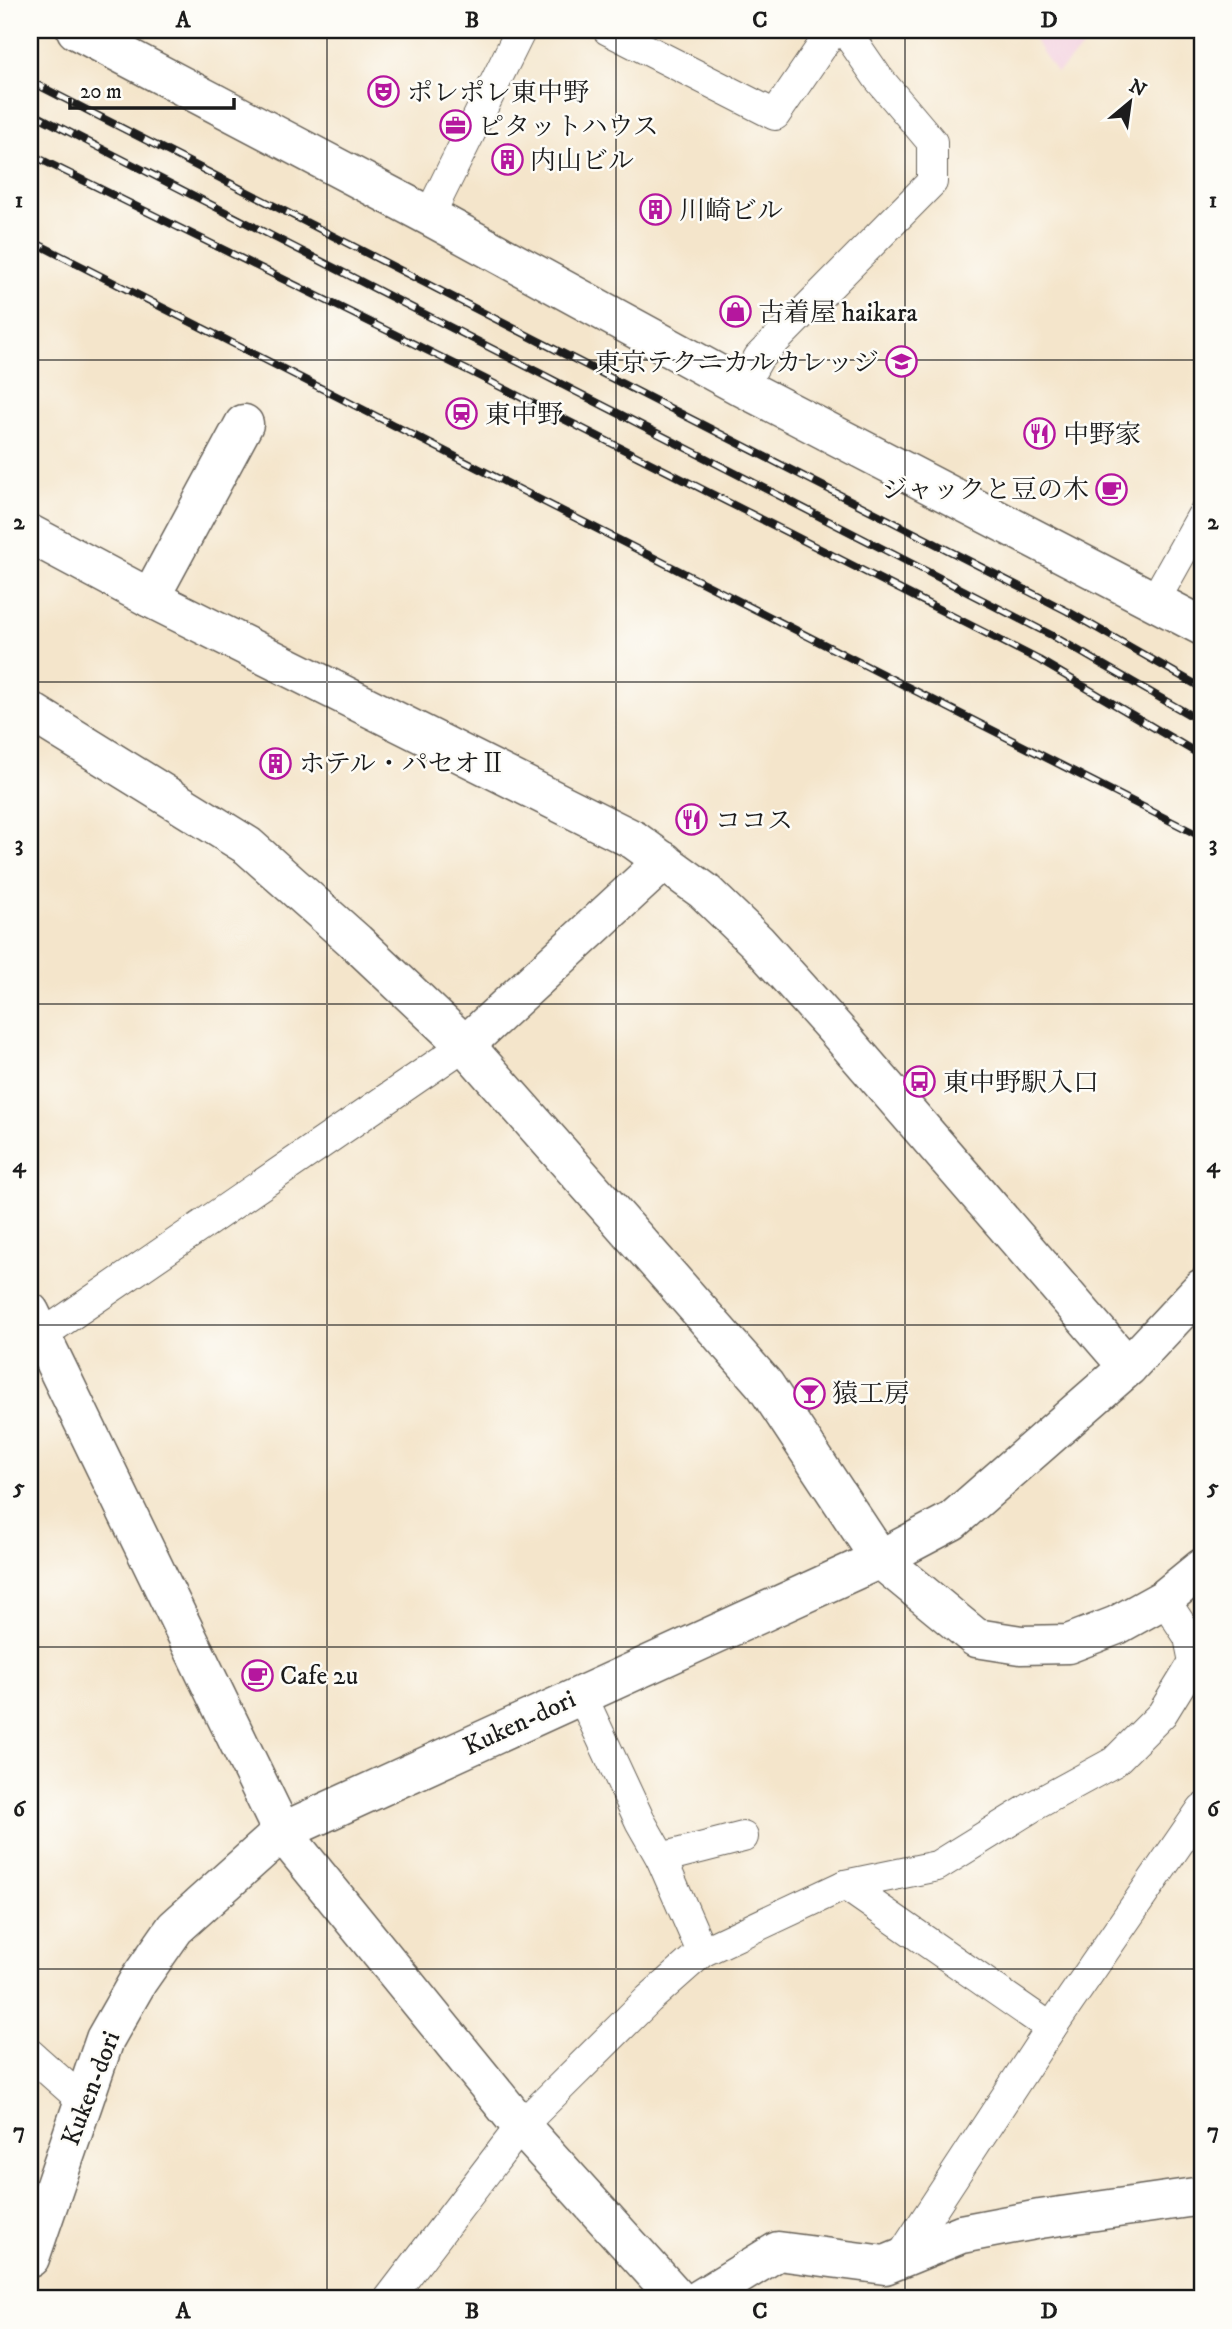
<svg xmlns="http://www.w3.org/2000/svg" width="1232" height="2329" viewBox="0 0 1232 2329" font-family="'IM FELL DW Pica','Noto Serif JP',serif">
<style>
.built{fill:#f3cfdf}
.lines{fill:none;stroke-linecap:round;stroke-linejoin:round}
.lane-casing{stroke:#686259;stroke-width:32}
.street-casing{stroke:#686259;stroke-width:41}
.secondary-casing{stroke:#686259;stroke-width:41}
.lane{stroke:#fff;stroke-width:30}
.street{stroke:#fff;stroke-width:38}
.secondary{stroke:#fff;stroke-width:38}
.rail-casing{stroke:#1c1c1c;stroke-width:8}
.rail{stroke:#fdfcf7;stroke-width:5;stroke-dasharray:16;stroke-linecap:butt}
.grid{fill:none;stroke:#1c1c1c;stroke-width:2;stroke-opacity:0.55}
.labels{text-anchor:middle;stroke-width:5;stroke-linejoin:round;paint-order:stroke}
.poi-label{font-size:26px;fill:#1c1c1c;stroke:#fdfcf7;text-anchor:start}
.street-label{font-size:26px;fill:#1c1c1c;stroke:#fdfcf7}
.neatline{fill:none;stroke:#1c1c1c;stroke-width:2.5}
.grid-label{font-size:23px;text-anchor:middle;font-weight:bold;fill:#1c1c1c}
</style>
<rect width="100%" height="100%" fill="#fdfcf7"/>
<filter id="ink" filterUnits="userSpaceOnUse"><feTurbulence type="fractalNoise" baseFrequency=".0143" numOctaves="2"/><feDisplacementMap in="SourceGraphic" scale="14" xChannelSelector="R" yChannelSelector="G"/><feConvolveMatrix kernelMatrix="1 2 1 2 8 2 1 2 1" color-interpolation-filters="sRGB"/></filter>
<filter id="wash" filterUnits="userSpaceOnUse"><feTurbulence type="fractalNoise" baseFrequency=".00686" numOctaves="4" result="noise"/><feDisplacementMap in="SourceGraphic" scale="28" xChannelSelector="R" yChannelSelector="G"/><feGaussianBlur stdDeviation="1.57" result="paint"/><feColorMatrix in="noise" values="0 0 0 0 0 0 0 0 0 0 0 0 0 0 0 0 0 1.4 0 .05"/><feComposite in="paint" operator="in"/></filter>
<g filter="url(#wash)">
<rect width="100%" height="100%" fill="#f4e5cb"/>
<!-- built -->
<path class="built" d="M 1027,30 L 1101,30 L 1057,73 Z"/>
</g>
<g filter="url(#ink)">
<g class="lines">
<defs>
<g id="lane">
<path d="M 608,30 L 775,115 L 833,30"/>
<path d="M 429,216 L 521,30"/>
<path d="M 742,387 L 759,357 L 932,182 L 932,142 L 878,78 L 845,30"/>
<path d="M 1155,600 L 1202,516"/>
<path d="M 42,1335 L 465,1045"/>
<path d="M 581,1694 L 640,1821 L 661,1858 L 743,1837"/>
<path d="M 661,1858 L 702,1952"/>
<path d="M 845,1885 L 1051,2028"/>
<path d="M 30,2054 L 83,2101"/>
<path d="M 899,2260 L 1051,2028 L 1202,1809"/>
<path d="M 389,2299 L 521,2126 L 649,1999 L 702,1952 L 845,1885 L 937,1866 L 1037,1804 L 1114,1762 L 1162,1714 L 1194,1662 L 1189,1637 L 1164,1599"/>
</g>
<g id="street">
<path d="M 76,30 L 429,216 L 742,387 L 1202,626"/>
<path d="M 150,598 L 244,424"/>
<path d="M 30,711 L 248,846 L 356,942 L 465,1045 L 765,1385 L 880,1559"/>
<path d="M 465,1045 L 664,861"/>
<path d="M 30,1312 L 282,1832 L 521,2126 L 678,2299"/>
<path d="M 1128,1367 L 1202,1288"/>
<path d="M 700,2299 L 778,2251 L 885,2265 L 961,2234 L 1040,2219 L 1202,2196"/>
</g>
<g id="secondary">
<path d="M 30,534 L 150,598 L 634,840 L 704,891 L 757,942 L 838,1032 L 1128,1367 L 952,1521 L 880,1559 L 282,1832 L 175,1928 L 138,1981 L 105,2039 L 30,2258"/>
<path d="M 880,1559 L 976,1638 L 1021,1645 L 1068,1644 L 1117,1625 L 1164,1599 L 1202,1568"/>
</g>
</defs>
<!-- lane casing -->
<use href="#lane" class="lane-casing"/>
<!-- street casing -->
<use href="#street" class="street-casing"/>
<!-- secondary casing -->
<use href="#secondary" class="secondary-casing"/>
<!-- lane -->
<use href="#lane" class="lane"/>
<!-- street -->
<use href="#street" class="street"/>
<!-- secondary -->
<use href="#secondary" class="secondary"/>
<defs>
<g id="rail">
<path d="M 30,81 L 1067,611 L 1202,688"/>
<path d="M 30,112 L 1053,636 L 1202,722"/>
<path d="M 30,154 L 479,376 L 1039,660 L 1202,756"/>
<path d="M 30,240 L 1202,837"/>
</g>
</defs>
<!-- rail casing -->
<use href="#rail" class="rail-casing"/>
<!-- rail -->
<use href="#rail" class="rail"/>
</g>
</g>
<!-- grid -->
<path class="grid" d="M 327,30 L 327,2299M 616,30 L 616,2299M 905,30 L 905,2299M 30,360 L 1202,360M 30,682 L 1202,682M 30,1004 L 1202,1004M 30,1325 L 1202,1325M 30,1647 L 1202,1647M 30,1969 L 1202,1969"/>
<!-- icons -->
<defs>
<symbol id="theatre-ring" viewBox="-11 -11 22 22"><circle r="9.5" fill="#fdfcf7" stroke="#b5179e" stroke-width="1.5"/><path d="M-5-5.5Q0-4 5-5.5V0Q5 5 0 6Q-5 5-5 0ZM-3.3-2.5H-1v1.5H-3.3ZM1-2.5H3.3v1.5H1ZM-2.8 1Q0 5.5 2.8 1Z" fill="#b5179e"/></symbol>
<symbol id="office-ring" viewBox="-11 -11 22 22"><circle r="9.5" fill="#fdfcf7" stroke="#b5179e" stroke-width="1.5"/><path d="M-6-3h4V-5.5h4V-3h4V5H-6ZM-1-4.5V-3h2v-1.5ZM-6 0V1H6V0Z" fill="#b5179e"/></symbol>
<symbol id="building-ring" viewBox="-11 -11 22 22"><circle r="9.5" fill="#fdfcf7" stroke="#b5179e" stroke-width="1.5"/><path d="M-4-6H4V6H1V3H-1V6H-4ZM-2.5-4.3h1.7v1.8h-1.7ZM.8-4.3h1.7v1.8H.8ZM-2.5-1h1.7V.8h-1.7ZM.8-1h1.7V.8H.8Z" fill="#b5179e"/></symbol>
<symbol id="shop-ring" viewBox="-11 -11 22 22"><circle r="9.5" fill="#fdfcf7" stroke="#b5179e" stroke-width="1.5"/><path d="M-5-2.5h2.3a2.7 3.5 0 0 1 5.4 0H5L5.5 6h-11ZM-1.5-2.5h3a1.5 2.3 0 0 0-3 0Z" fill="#b5179e"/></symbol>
<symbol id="school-ring" viewBox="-11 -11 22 22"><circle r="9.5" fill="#fdfcf7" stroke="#b5179e" stroke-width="1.5"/><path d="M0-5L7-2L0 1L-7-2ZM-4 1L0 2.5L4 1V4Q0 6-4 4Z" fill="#b5179e"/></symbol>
<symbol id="station-ring" viewBox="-11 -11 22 22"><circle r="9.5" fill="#fdfcf7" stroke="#b5179e" stroke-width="1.5"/><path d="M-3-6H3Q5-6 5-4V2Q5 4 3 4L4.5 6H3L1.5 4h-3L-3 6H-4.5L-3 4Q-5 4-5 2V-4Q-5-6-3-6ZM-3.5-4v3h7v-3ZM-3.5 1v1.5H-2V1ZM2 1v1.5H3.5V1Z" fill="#b5179e"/></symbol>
<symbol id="restaurant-ring" viewBox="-11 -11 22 22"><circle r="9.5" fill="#fdfcf7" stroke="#b5179e" stroke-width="1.5"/><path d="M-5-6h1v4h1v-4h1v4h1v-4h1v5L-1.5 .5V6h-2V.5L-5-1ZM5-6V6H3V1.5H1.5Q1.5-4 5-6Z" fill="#b5179e"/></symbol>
<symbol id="cafe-ring" viewBox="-11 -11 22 22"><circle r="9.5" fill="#fdfcf7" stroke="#b5179e" stroke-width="1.5"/><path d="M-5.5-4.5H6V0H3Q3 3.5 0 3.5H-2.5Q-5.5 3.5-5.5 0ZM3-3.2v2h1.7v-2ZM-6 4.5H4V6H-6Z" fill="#b5179e"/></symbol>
<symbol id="bus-ring" viewBox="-11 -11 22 22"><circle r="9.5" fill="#fdfcf7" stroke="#b5179e" stroke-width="1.5"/><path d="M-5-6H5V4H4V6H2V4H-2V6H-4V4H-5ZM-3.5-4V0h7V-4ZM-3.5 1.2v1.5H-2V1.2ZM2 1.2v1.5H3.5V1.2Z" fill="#b5179e"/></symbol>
<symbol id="bar-ring" viewBox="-11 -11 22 22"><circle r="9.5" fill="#fdfcf7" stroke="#b5179e" stroke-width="1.5"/><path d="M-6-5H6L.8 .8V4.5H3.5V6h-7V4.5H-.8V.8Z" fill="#b5179e"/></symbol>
</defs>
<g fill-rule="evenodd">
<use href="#theatre-ring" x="366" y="74" width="35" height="35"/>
<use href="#office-ring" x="438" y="108" width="35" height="35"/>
<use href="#building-ring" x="490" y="142" width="35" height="35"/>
<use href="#building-ring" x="638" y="192" width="35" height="35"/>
<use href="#shop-ring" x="718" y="294" width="35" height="35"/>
<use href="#school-ring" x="884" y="344" width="35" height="35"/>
<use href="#station-ring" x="444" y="396" width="35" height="35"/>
<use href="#restaurant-ring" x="1022" y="416" width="35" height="35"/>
<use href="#cafe-ring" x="1094" y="472" width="35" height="35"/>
<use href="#building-ring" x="258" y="746" width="35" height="35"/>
<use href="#restaurant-ring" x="674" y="802" width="35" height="35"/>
<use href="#bus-ring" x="902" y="1064" width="35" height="35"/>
<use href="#bar-ring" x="792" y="1376" width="35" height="35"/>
<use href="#cafe-ring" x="240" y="1658" width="35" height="35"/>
</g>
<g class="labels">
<!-- poi labels -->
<g class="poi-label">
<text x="407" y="101">ポレポレ東中野</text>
<text x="478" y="135">ピタットハウス</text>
<text x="530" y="169">内山ビル</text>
<text x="679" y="219">川崎ビル</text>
<text x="758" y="321">古着屋 haikara</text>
<text x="879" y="371" text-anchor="end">東京テクニカルカレッジ</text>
<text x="485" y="423">東中野</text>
<text x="1063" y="443">中野家</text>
<text x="1089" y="498" text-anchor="end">ジャックと豆の木</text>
<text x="299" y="772">ホテル・パセオⅡ</text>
<text x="715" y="829">ココス</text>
<text x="943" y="1091">東中野駅入口</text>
<text x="832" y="1402">猿工房</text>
<text x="280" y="1684">Cafe 2u</text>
</g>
<!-- street labels -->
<g class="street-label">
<text transform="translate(519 1722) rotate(-25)" y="9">Kuken-dori</text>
<text transform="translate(90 2088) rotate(-69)" y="9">Kuken-dori</text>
</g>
</g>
<!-- margin -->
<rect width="1232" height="2329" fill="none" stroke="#fdfcf7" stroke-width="77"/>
<!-- north arrow -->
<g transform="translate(1130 102) rotate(29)" stroke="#fdfcf7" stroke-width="5" paint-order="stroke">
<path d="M0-5L12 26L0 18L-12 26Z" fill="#1c1c1c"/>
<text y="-10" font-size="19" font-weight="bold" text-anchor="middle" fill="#1c1c1c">N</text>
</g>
<!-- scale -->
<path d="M70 98v10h164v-10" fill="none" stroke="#1c1c1c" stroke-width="3.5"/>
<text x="80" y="98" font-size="21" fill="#1c1c1c" stroke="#fdfcf7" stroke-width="5" paint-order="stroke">20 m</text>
<rect x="38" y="38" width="1156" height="2252" class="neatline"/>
<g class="grid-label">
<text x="183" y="27">A</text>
<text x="472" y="27">B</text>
<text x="760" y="27">C</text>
<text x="1049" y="27">D</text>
<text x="19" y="207">1</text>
<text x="1213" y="207">1</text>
<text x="19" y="529">2</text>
<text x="1213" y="529">2</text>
<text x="19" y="851">3</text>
<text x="1213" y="851">3</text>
<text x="19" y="1172">4</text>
<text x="1213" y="1172">4</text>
<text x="19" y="1494">5</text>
<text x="1213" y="1494">5</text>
<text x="19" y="1816">6</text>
<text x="1213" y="1816">6</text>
<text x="19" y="2138">7</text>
<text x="1213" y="2138">7</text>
<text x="183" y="2318">A</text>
<text x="472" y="2318">B</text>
<text x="760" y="2318">C</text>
<text x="1049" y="2318">D</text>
</g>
</svg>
